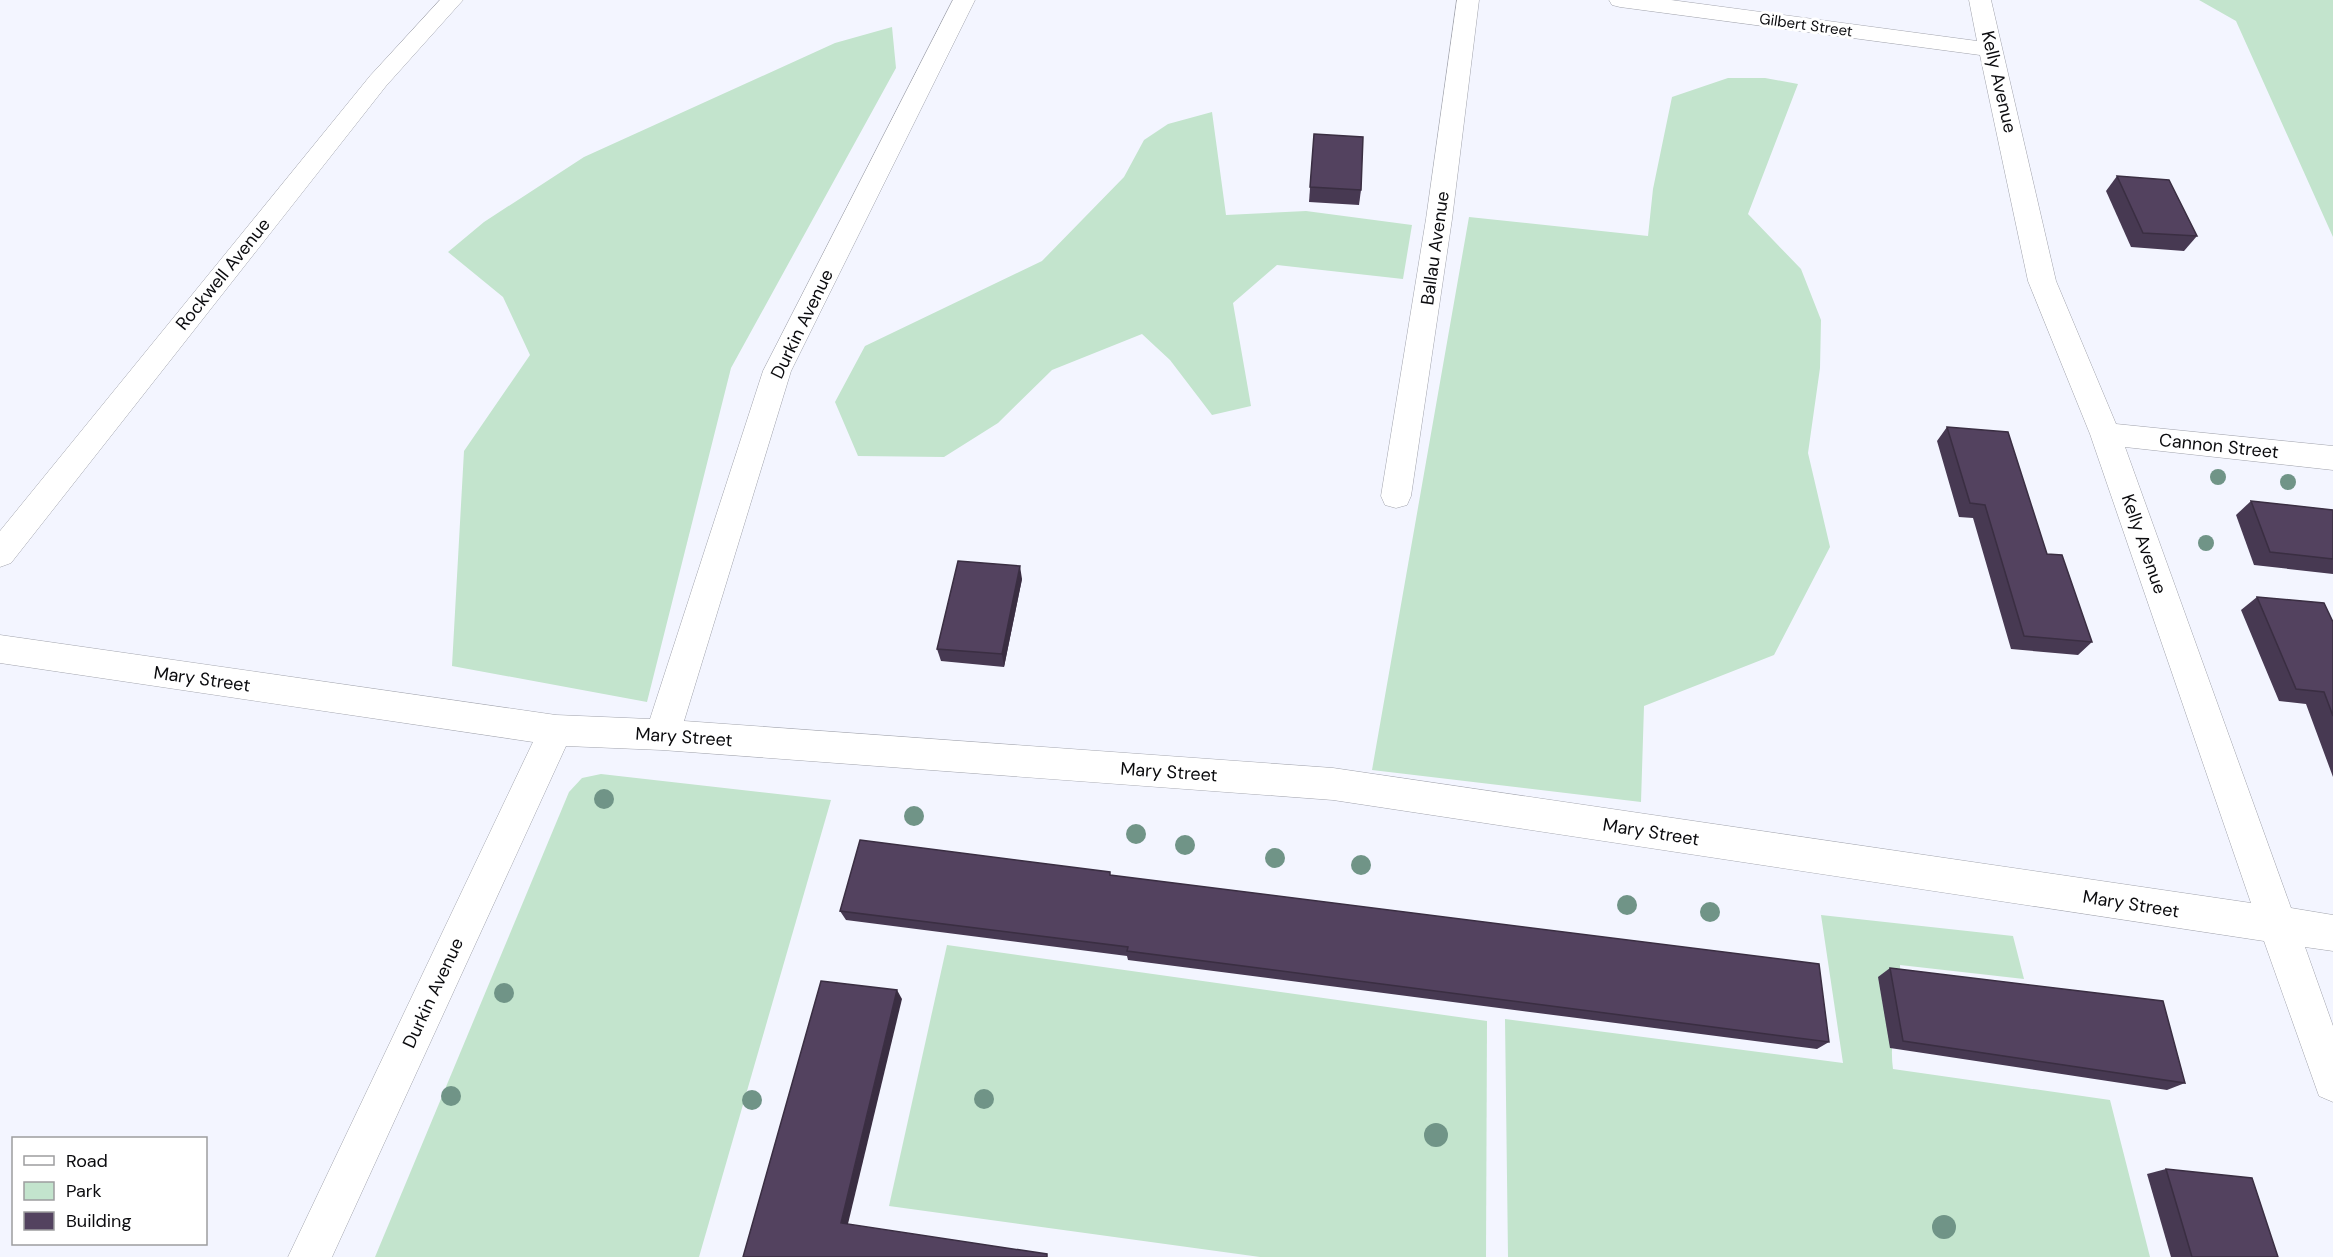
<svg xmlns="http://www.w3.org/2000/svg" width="2333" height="1257" viewBox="0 0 2333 1257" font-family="'DM Sans',sans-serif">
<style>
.green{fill:#c3e4cd}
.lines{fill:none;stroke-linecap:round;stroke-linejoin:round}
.minor-casing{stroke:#a1a3ac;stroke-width:1}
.minor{fill:#fff;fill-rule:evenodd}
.tree{fill:#709487}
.wall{fill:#473952}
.shaded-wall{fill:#3a2e42}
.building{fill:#53425f;stroke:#3a2e42;stroke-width:1.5}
.labels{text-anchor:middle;stroke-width:6;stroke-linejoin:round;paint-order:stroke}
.far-street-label{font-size:15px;fill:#0b0b0e;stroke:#fff}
.street-label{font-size:18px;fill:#0b0b0e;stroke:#fff}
</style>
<rect width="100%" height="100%" fill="#f3f5ff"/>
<!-- green -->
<g class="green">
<path d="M 2199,0 L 2333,0 L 2333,237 L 2236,21 Z"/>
<path d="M 892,27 L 896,68 L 731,368 L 647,702 L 452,666 L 464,451 L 530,355 L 503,297 L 448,252 L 484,222 L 584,157 L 835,43 Z"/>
<path d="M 1728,78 L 1765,78 L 1798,84 L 1748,214 L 1801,269 L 1821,320 L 1820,368 L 1808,453 L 1830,547 L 1774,655 L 1644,706 L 1641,802 L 1372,770 L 1469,217 L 1648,236 L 1653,189 L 1672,97 Z"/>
<path d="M 1212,112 L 1226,215 L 1306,211 L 1412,225 L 1403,279 L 1277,265 L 1233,303 L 1251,406 L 1212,415 L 1170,360 L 1142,334 L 1052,370 L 998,423 L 944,457 L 858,456 L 835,402 L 865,346 L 1042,261 L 1124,177 L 1144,140 L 1168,124 Z"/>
<path d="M 601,774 L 831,800 L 699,1257 L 375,1257 L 569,792 L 582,778 Z"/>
<path d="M 1821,915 L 2013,936 L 2024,979 L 1900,965 C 1902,1000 1888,1034 1893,1069 L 2110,1100 L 2150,1257 L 1508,1257 L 1505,1019 L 1843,1063 Z"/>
<path d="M 947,945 L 1487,1021 L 1486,1257 L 1260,1257 L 889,1206 Z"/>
</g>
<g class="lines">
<defs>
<g id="minor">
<path d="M 440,0 L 463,0 L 386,86 L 11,563 L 0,567 L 0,531 L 370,76 Z"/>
<path d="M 953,0 L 975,0 L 791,371 L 684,721 L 1333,768 L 2251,903 L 2090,434 L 2028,281 L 1980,55 L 1620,7 L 1612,5 L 1609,0 L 1671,0 L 1977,41 L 1969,0 L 1991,0 L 2056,281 L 2116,424 L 2333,446 L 2333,470 L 2125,447 L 2291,908 L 2333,915 L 2333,951 L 2305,947 L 2333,1026 L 2333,1102 L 2319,1096 L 2264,941 L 1333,800 L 662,750 L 566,746 L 332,1257 L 288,1257 L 533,742 L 0,663 L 0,635 L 556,715 L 650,719 L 763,371 Z"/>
<path d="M 1457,0 L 1479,0 L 1452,219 L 1411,496 L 1407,505 L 1396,508 L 1385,505 L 1381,496 L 1426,219 Z"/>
</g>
</defs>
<!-- minor casing -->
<use href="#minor" class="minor-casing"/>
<!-- minor -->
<use href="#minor" class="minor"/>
</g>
<!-- trees -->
<g class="tree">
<circle cx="2218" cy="477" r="8"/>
<circle cx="2288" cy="482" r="8"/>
<circle cx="2206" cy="543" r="8"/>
<circle cx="604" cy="799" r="10"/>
<circle cx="914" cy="816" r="10"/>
<circle cx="1136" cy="834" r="10"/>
<circle cx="1185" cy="845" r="10"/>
<circle cx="1275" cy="858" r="10"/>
<circle cx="1361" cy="865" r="10"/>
<circle cx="1627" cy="905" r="10"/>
<circle cx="1710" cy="912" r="10"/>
<circle cx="504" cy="993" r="10"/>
<circle cx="451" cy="1096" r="10"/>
<circle cx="984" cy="1099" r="10"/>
<circle cx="752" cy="1100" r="10"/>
<circle cx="1436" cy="1135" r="12"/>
<circle cx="1944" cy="1227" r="12"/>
</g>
<!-- wall -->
<g class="wall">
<path d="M 1314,134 L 1361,190 L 1359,205 L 1309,202 Z"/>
<path d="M 2117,176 L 2197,236 L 2184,251 L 2131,247 L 2106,191 Z"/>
<path d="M 1947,427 L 2047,554 L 2092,642 L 2078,655 L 2011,649 L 1973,518 L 1959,517 L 1937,441 Z"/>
<path d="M 2251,501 L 2333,510 L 2333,574 L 2254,565 L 2236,515 Z"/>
<path d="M 1022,579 L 1004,667 L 941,661 L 937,649 Z"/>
<path d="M 2257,597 L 2333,622 L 2333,777 L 2306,704 L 2279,701 L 2241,610 Z"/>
<path d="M 1111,875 L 1829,1042 L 1817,1049 L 1128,960 L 1127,956 L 846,920 L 840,911 Z"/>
<path d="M 1890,968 L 2185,1083 L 2167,1090 L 1890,1048 L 1878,977 Z"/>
<path d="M 2166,1169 L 2278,1257 L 2171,1257 L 2147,1174 Z"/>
</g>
<!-- shaded-wall -->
<g class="shaded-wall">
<path d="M 1020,566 L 1022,579 L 1004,667 L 1002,654 Z"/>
<path d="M 897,990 L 902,999 L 847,1228 L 841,1223 Z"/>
</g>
<!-- building -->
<g class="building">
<path d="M 1314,134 L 1363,137 L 1361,190 L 1310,187 Z"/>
<path d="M 2117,176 L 2169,180 L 2197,236 L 2143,233 Z"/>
<path d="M 1947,427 L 2008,432 L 2047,554 L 2062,555 L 2092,642 L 2024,636 L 1985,505 L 1970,503 Z"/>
<path d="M 2251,501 L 2333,510 L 2333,559 L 2270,552 Z"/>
<path d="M 958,561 L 1020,566 L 1002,654 L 937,649 Z"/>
<path d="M 2257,597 L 2324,603 L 2333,622 L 2333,716 L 2324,692 L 2296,689 Z"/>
<path d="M 860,840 L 1110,872 L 1110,875 L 1819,964 L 1829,1042 L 1127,951 L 1128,947 L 840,911 Z"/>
<path d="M 1890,968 L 2163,1001 L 2185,1083 L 1903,1041 Z"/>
<path d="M 821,981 L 897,990 L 841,1223 L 1047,1254 L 1047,1257 L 743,1257 Z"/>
<path d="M 2166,1169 L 2252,1178 L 2278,1257 L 2192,1257 Z"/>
</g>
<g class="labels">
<!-- far-street labels -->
<g class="far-street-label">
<text transform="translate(1806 25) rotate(8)" y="5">Gilbert Street</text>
</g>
<!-- street labels -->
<g class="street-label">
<text transform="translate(1999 82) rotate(77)" y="6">Kelly Avenue</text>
<text transform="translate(1435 248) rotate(-82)" y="6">Ballau Avenue</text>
<text transform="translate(223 274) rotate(-51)" y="6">Rockwell Avenue</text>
<text transform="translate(802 324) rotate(-64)" y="6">Durkin Avenue</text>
<text transform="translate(2219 446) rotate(6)" y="6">Cannon Street</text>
<text transform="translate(2144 544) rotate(71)" y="6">Kelly Avenue</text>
<text transform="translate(202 679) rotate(8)" y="6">Mary Street</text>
<text transform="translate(684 737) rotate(4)" y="6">Mary Street</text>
<text transform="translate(1169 772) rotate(4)" y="6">Mary Street</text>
<text transform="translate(1651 832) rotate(9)" y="6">Mary Street</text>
<text transform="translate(2131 904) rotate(9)" y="6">Mary Street</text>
<text transform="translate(433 993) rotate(-65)" y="6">Durkin Avenue</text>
</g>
</g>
<!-- legend -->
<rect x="12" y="1137" width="195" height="108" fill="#ffffff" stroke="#9d9d9f" stroke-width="1.5"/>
<rect x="24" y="1156" width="30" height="9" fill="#ffffff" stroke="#9d9d9f" stroke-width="1.5"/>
<text x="66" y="1167" font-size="18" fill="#0b0b0e">Road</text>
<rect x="24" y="1182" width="30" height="18" fill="#c3e4cd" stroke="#9d9d9f" stroke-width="1.5"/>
<text x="66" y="1197" font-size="18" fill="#0b0b0e">Park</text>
<rect x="24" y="1212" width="30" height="18" fill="#53425f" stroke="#9d9d9f" stroke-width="1.5"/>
<text x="66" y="1227" font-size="18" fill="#0b0b0e">Building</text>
</svg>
